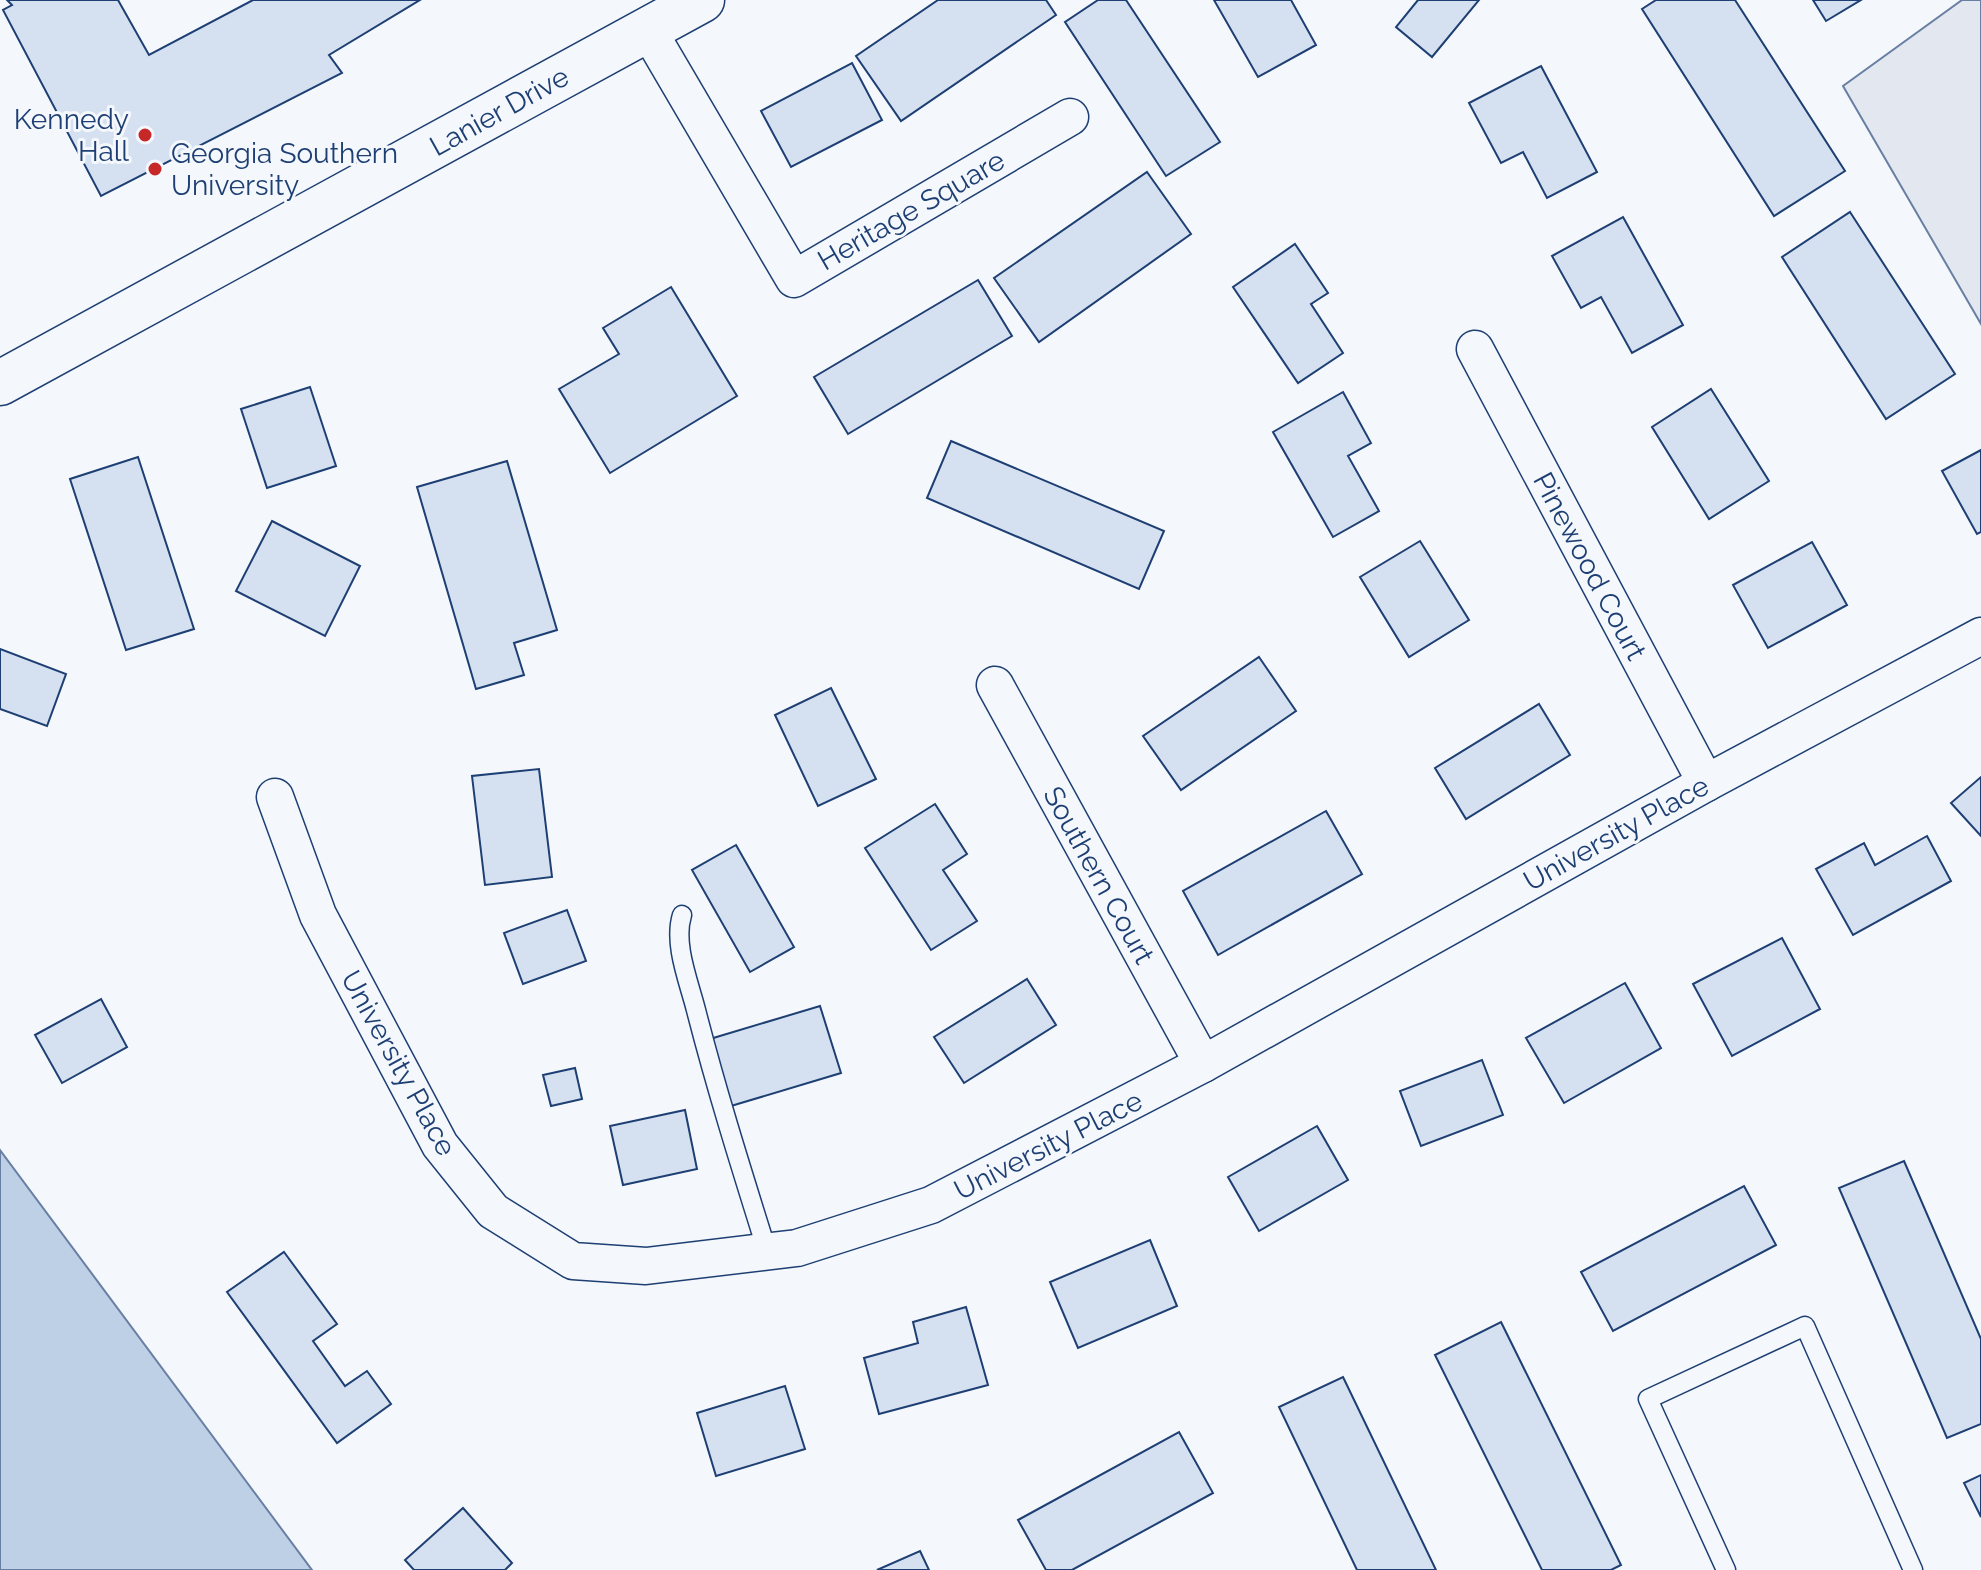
<svg xmlns="http://www.w3.org/2000/svg" width="1981" height="1570" viewBox="0 0 1981 1570" font-family="Raleway,sans-serif">
<style>
.parking{fill:#e3e8f0;stroke:#687fa3;stroke-width:2}
.water{fill:#bed0e5;stroke:#687fa3;stroke-width:2}
.building{fill:#d5e0f0;stroke:#1d3f73;stroke-width:2}
.lines{fill:none;stroke-linecap:round;stroke-linejoin:round}
.service-casing{stroke:#1d3f73;stroke-width:21}
.minor-casing{stroke:#1d3f73;stroke-width:39}
.tertiary-casing{stroke:#1d3f73;stroke-width:47}
.service{stroke:#f4f7fb;stroke-width:18}
.minor{stroke:#f4f7fb;stroke-width:36}
.tertiary{stroke:#f4f7fb;stroke-width:44}
.poi-dot{fill:#c62828;stroke:#f4f7fb;stroke-width:3}
.labels{text-anchor:middle;stroke-width:6;stroke-linejoin:round;paint-order:stroke}
.street-label{font-size:28px;fill:#1d3f73;stroke:#f4f7fb}
.poi-label{font-size:28px;fill:#1d3f73;stroke:#f4f7fb;text-anchor:end}
</style>
<rect width="100%" height="100%" fill="#f4f7fb"/>
<!-- parking -->
<path class="parking" d="M 1962,0 L 1981,0 L 1981,324 L 1843,86 Z"/>
<!-- water -->
<path class="water" d="M 0,1150 L 312,1570 L 0,1570 Z"/>
<!-- building -->
<g class="building">
<path d="M 7,0 L 118,0 L 149,55 L 253,0 L 420,0 L 329,55 L 342,73 L 101,196 L 3,10 L 12,5 Z"/>
<path d="M 938,0 L 1046,0 L 1056,15 L 901,121 L 856,56 Z"/>
<path d="M 1098,0 L 1126,0 L 1220,142 L 1166,176 L 1065,22 Z"/>
<path d="M 1214,0 L 1291,0 L 1316,45 L 1258,77 Z"/>
<path d="M 1418,0 L 1479,0 L 1432,57 L 1396,27 Z"/>
<path d="M 1656,0 L 1735,0 L 1845,171 L 1774,216 L 1642,9 Z"/>
<path d="M 1813,0 L 1861,0 L 1826,21 Z"/>
<path d="M 852,63 L 882,120 L 791,167 L 761,111 Z"/>
<path d="M 1541,66 L 1597,172 L 1547,198 L 1523,152 L 1501,163 L 1469,103 Z"/>
<path d="M 1147,172 L 1191,234 L 1039,342 L 994,278 Z"/>
<path d="M 1850,212 L 1955,374 L 1886,419 L 1782,257 Z"/>
<path d="M 1623,217 L 1683,325 L 1632,353 L 1601,297 L 1581,308 L 1552,256 Z"/>
<path d="M 1295,244 L 1328,293 L 1311,304 L 1343,353 L 1298,383 L 1233,287 Z"/>
<path d="M 978,280 L 1012,336 L 848,434 L 814,377 Z"/>
<path d="M 671,287 L 737,396 L 610,473 L 559,389 L 619,354 L 603,328 Z"/>
<path d="M 310,387 L 336,466 L 267,488 L 241,409 Z"/>
<path d="M 1711,389 L 1769,481 L 1709,519 L 1652,427 Z"/>
<path d="M 1343,392 L 1371,443 L 1348,456 L 1379,511 L 1333,537 L 1273,432 Z"/>
<path d="M 951,441 L 1164,531 L 1139,589 L 927,498 Z"/>
<path d="M 1981,450 L 1981,532 L 1977,534 L 1942,471 Z"/>
<path d="M 138,457 L 194,629 L 126,650 L 70,479 Z"/>
<path d="M 507,461 L 557,630 L 514,643 L 524,675 L 476,689 L 417,487 Z"/>
<path d="M 272,521 L 360,566 L 325,636 L 236,591 Z"/>
<path d="M 1420,541 L 1469,620 L 1409,657 L 1360,577 Z"/>
<path d="M 1812,542 L 1847,605 L 1768,648 L 1733,585 Z"/>
<path d="M 0,649 L 66,674 L 47,726 L 0,709 Z"/>
<path d="M 1259,657 L 1296,711 L 1181,790 L 1143,736 Z"/>
<path d="M 831,688 L 876,779 L 818,806 L 775,715 Z"/>
<path d="M 1539,704 L 1570,755 L 1466,819 L 1435,768 Z"/>
<path d="M 539,769 L 552,877 L 485,885 L 472,776 Z"/>
<path d="M 1981,777 L 1981,836 L 1951,803 Z"/>
<path d="M 935,804 L 967,854 L 943,870 L 977,921 L 931,950 L 865,848 Z"/>
<path d="M 1326,811 L 1362,874 L 1218,955 L 1183,891 Z"/>
<path d="M 1927,836 L 1951,881 L 1853,935 L 1816,869 L 1864,843 L 1875,865 Z"/>
<path d="M 736,845 L 794,947 L 750,972 L 692,870 Z"/>
<path d="M 567,910 L 586,961 L 523,984 L 504,933 Z"/>
<path d="M 1782,938 L 1820,1009 L 1732,1056 L 1693,984 Z"/>
<path d="M 1027,979 L 1056,1025 L 964,1083 L 934,1037 Z"/>
<path d="M 1625,983 L 1661,1048 L 1564,1103 L 1526,1038 Z"/>
<path d="M 101,999 L 127,1047 L 62,1083 L 35,1035 Z"/>
<path d="M 820,1006 L 841,1073 L 731,1106 L 710,1039 Z"/>
<path d="M 1482,1060 L 1503,1115 L 1421,1146 L 1400,1091 Z"/>
<path d="M 575,1068 L 582,1099 L 551,1106 L 543,1075 Z"/>
<path d="M 685,1110 L 697,1169 L 623,1185 L 610,1126 Z"/>
<path d="M 1317,1126 L 1348,1180 L 1259,1231 L 1228,1177 Z"/>
<path d="M 1904,1161 L 1981,1339 L 1981,1424 L 1947,1438 L 1839,1188 Z"/>
<path d="M 1744,1186 L 1776,1245 L 1613,1331 L 1581,1272 Z"/>
<path d="M 1150,1240 L 1177,1306 L 1078,1348 L 1050,1282 Z"/>
<path d="M 284,1252 L 337,1324 L 313,1341 L 345,1386 L 367,1371 L 391,1404 L 337,1443 L 227,1292 Z"/>
<path d="M 966,1307 L 988,1385 L 879,1414 L 864,1358 L 918,1343 L 913,1322 Z"/>
<path d="M 1501,1322 L 1621,1565 L 1611,1570 L 1542,1570 L 1435,1355 Z"/>
<path d="M 1343,1377 L 1436,1570 L 1357,1570 L 1279,1407 Z"/>
<path d="M 785,1386 L 805,1449 L 716,1476 L 697,1413 Z"/>
<path d="M 1179,1432 L 1213,1493 L 1072,1570 L 1046,1570 L 1018,1520 Z"/>
<path d="M 1981,1475 L 1981,1517 L 1964,1483 Z"/>
<path d="M 463,1508 L 512,1563 L 505,1570 L 414,1570 L 405,1560 Z"/>
<path d="M 920,1551 L 929,1570 L 877,1570 Z"/>
</g>
<g class="lines">
<defs>
<g id="service">
<path d="M 682,915 C 673,944 689,982 696,1010 C 717,1092 742,1171 767,1251"/>
<path d="M 1726,1570 L 1648,1399 L 1805,1326 L 1913,1570"/>
</g>
<g id="minor">
<path d="M 648,30 L 794,279 L 1070,117"/>
<path d="M 1475,349 L 1706,783"/>
<path d="M 995,685 L 1203,1064"/>
<path d="M 275,797 L 318,915 L 440,1145 L 493,1211 L 573,1261 L 646,1266 L 797,1248 L 931,1205 L 1203,1064 L 1706,783 L 1981,636"/>
</g>
<path id="tertiary" d="M 0,383 L 702,0"/>
</defs>
<!-- service casing -->
<use href="#service" class="service-casing"/>
<!-- minor casing -->
<use href="#minor" class="minor-casing"/>
<!-- tertiary casing -->
<use href="#tertiary" class="tertiary-casing"/>
<!-- service -->
<use href="#service" class="service"/>
<!-- minor -->
<use href="#minor" class="minor"/>
<!-- tertiary -->
<use href="#tertiary" class="tertiary"/>
</g>
<!-- markers -->
<g class="poi-dot">
<circle cx="145" cy="135" r="8"/>
<circle cx="155" cy="169" r="8"/>
</g>
<g class="labels">
<!-- street labels -->
<g class="street-label">
<text transform="translate(499 111) rotate(-29)" y="10">Lanier Drive</text>
<text transform="translate(911 210) rotate(-30)" y="10">Heritage Square</text>
<text transform="translate(1590 566) rotate(62)" y="10">Pinewood Court</text>
<text transform="translate(1616 833) rotate(-29)" y="10">University Place</text>
<text transform="translate(1099 875) rotate(61)" y="10">Southern Court</text>
<text transform="translate(399 1063) rotate(61)" y="10">University Place</text>
<text transform="translate(1048 1145) rotate(-27)" y="10">University Place</text>
</g>
<!-- poi labels -->
<g class="poi-label">
<text x="129" y="129">Kennedy<tspan x="129" dy="32">Hall</tspan></text>
<text x="171" y="163" text-anchor="start">Georgia Southern<tspan x="171" dy="32">University</tspan></text>
</g>
</g>
</svg>
